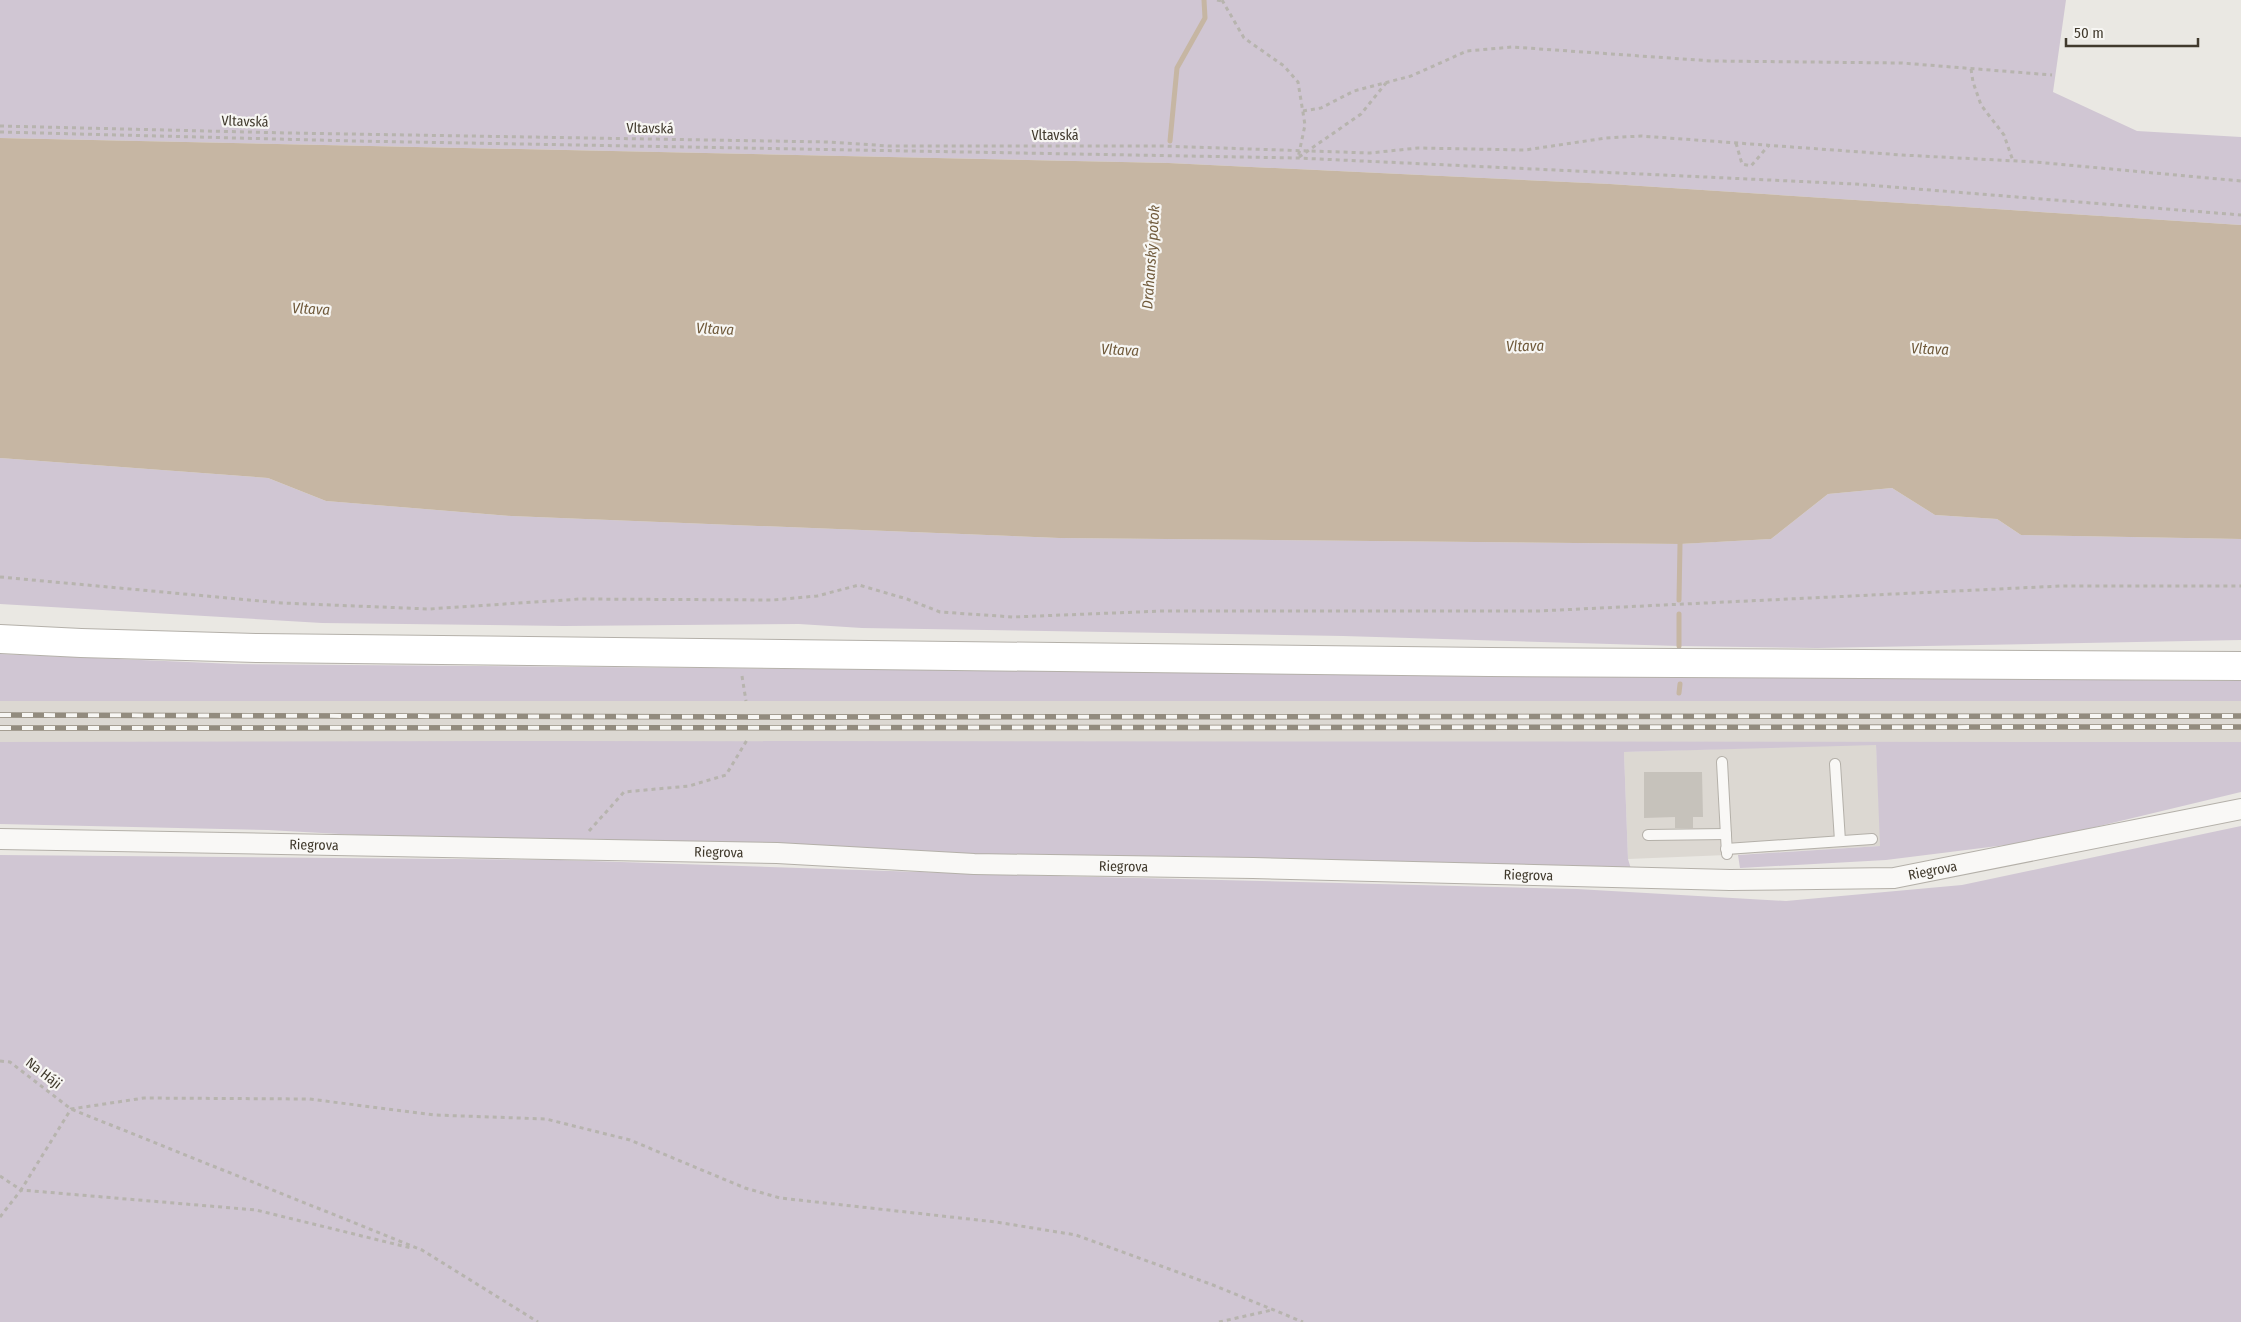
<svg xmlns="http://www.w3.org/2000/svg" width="2241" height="1322" viewBox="0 0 2241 1322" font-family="'Fira Sans Condensed',sans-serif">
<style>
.built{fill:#dcd8d2}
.green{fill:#d0c6d3}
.water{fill:#c6b6a3}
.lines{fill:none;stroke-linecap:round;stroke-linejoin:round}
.stream{stroke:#c6b6a3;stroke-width:5}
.building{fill:#c6c2bb}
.service-casing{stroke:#b4b0a9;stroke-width:12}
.minor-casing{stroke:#b4b0a9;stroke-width:22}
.secondary-casing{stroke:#b4b0a9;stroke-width:30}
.path{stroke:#b7b4ae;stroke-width:3;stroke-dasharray:4 4;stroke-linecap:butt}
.service{stroke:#f9f8f6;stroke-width:10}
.minor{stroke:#f9f8f6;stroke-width:20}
.secondary{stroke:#fff;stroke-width:28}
.rail-casing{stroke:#928b7e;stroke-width:5.5}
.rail{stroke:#f7f6f3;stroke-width:4;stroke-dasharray:11;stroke-linecap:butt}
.labels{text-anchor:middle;stroke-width:4.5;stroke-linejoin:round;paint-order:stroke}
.street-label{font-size:14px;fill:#413a2d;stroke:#f7f6f3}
.water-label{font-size:15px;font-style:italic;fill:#705a3b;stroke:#f7f6f3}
</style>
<rect width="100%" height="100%" fill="#eae8e3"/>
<!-- built -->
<g class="built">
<path d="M 552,700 L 2241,701 L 2241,742 L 0,742 L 0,701 Z"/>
<path d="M 1876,744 L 1881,846 L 1727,855 L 1628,859 L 1624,752 Z"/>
</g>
<!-- green -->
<g class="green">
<path d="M 0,0 L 2066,0 L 2053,92 L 2137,131 L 2241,137 L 2241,225 L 1610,184 L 1169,163 L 0,138 Z"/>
<path d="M 0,458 L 268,478 L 326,501 L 511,516 L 1059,538 L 1679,544 L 1771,539 L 1828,494 L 1892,488 L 1935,515 L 1997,519 L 2021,535 L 2241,539 L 2241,640 L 1817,648 L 1679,646 L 1343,636 L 862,628 L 799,624 L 564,626 L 322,623 L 0,604 Z"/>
<path d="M 0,654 L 235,664 L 2241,681 L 2241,701 L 0,701 Z"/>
<path d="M 552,741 L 2241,742 L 2241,792 L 2037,841 L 1886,860 L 1740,868 L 1738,855 L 1880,846 L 1876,745 L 1624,752 L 1628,859 L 1631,869 L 1192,856 L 971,857 L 448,840 L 268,830 L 0,824 L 0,742 Z"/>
<path d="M 2241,826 L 2241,1322 L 0,1322 L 0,855 L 560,860 L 981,874 L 1577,889 L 1786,901 L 1962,885 Z"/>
</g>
<!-- water -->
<path class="water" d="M 0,138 L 1169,163 L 1610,184 L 2241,225 L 2241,539 L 2021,535 L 1997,519 L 1935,515 L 1892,488 L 1828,494 L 1771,539 L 1680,544 L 1059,538 L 511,516 L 326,501 L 268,478 L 0,458 Z"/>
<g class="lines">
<!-- stream -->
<g class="stream">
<path d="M 1170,141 L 1177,68 L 1205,18 L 1204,0"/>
<path d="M 1679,600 L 1680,544"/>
<path d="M 1679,646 L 1679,614"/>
<path d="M 1679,693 L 1680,684"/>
</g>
</g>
<!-- building -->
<path class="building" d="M 1644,772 L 1702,772 L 1703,817 L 1693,817 L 1693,828 L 1675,828 L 1675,817 L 1644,818 Z"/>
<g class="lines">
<defs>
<g id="service">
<path d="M 1722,762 L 1727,854"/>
<path d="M 1835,764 L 1840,841"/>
<path d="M 1648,835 L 1726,834"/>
<path d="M 1726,849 L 1872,839"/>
</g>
<g id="minor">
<path id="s1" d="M 0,839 L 777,853 L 974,864 L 1253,868 L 1730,880 L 1894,878 L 2241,809"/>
</g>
<path id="secondary" d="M 0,639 L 81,643 L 258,648 L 1489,662 L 2241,666"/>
</defs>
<!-- service casing -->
<use href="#service" class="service-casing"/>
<!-- minor casing -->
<use href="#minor" class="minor-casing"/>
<!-- secondary casing -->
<use href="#secondary" class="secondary-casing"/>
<!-- path -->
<g class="path">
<path d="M 1217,0 L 1222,1"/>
<path d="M 1222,0 L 1244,38 L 1284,66 L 1298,82 L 1305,125 L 1298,158"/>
<path d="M 1971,69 L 1973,82 L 1981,105 L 2004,135 L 2013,161"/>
<path d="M 1303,111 L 1321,108 L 1354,91 L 1411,76 L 1467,51 L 1512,47 L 1712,61 L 1902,63 L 2052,75"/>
<path d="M 0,126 L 289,133 L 829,142 L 889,146 L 1161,146 L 1370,153 L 1418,148 L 1525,150 L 1606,138 L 1641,136 L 1902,155 L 2035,162 L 2241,181"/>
<path d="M 0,132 L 355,141 L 1298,158 L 1855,184 L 2241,215"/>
<path d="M 1736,143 L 1742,164 L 1751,166 L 1769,145"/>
<path d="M 1299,157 L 1361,114 L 1386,83"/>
<path d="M 0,577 L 282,603 L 429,609 L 580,599 L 773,600 L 817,596 L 859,585 L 907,599 L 940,612 L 1013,617 L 1163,611 L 1538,611 L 2061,586 L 2241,586"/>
<path d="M 742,676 L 746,701"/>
<path d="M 589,831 L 624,792 L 689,786 L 726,775 L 747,740"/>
<path d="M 0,1061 L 10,1062 L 71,1109 L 422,1250 L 538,1322"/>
<path d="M 0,1176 L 21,1190 L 71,1109 L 144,1098 L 309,1099 L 435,1115 L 546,1119 L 630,1140 L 745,1188 L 780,1198 L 996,1222 L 1076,1235 L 1213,1285 L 1303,1322"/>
<path d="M 0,1217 L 21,1190 L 256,1210 L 411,1248"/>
<path d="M 1219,1322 L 1272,1310"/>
</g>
<!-- service -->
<use href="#service" class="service"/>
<!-- minor -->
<use href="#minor" class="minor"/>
<!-- secondary -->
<use href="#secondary" class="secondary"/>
<defs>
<g id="rail">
<path d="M 0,715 L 759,717 L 2241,716"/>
<path d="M 0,728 L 2241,727"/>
</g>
</defs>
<!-- rail casing -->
<use href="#rail" class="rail-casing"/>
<!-- rail -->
<use href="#rail" class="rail"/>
</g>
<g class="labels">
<!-- street labels -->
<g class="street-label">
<text transform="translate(245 121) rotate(2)" y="5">Vltavská</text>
<text transform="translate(650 128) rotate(1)" y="5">Vltavská</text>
<text x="1055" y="140">Vltavská</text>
<text dy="5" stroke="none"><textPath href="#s1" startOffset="314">Riegrova</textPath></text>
<text dy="5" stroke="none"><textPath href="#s1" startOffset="719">Riegrova</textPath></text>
<text dy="5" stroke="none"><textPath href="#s1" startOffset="1124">Riegrova</textPath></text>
<text dy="5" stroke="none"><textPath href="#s1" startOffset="1934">Riegrova</textPath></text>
<text dy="5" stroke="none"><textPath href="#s1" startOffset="1529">Riegrova</textPath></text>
<text transform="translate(44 1073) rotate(38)" y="5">Na Háji</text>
</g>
<!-- water labels -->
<g class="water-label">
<text transform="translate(1151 257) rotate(-86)" y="5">Drahanský potok</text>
<text transform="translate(311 309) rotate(3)" y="5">Vltava</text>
<text transform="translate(715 329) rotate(3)" y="5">Vltava</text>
<text transform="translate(1525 346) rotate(-1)" y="5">Vltava</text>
<text transform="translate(1930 349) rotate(2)" y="5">Vltava</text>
<text transform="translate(1120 350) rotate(3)" y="5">Vltava</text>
</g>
</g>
<!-- scale -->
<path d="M2066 38v8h132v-8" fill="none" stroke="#413a2d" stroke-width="2.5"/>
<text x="2074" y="38" font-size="15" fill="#413a2d" stroke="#f7f6f3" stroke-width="4" paint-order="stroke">50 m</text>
</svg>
